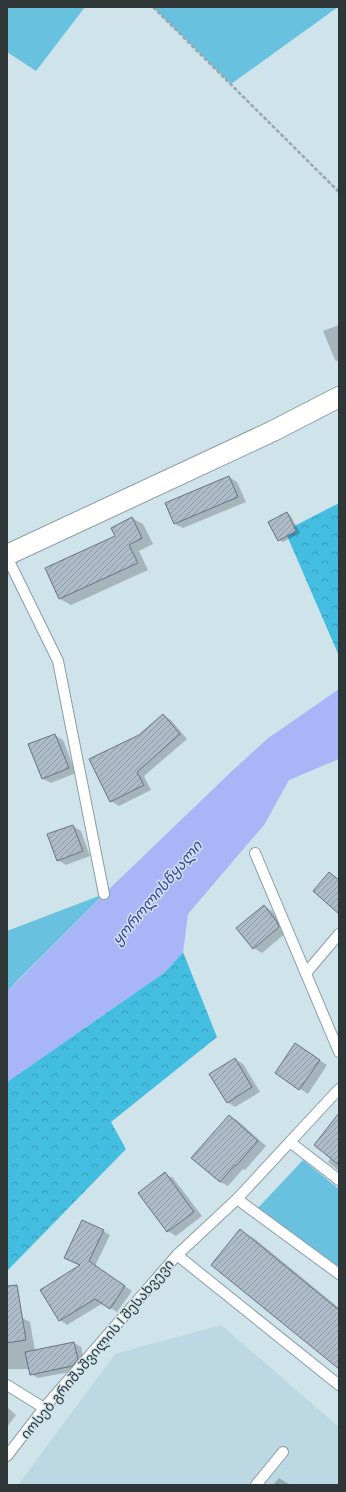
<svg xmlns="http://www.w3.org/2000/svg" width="346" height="1492" viewBox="0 0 346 1492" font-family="'Titillium Web','Noto Sans Georgian',sans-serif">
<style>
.built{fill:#bcd8e2}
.grass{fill:#68c2df}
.forest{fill:url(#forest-crowns)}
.water{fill:#a8b5f6}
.shadow{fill:#0003}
.building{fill:url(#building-hatch);stroke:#687480}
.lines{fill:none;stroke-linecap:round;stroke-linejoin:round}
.service-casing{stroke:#8c9ea5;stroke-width:12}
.minor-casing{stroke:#8c9ea5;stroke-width:22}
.path{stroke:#97a7ac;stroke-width:2.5;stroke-dasharray:4 2;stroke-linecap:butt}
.service{stroke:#fff;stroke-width:10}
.minor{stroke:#fff;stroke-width:20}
.labels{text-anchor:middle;stroke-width:3;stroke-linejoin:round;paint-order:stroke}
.street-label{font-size:14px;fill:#2e3638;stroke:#cfe3ea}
.water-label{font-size:15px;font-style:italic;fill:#3a409c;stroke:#cfe3ea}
</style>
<defs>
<pattern id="forest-crowns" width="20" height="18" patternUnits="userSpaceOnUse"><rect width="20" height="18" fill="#43bee1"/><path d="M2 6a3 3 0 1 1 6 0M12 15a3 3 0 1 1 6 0" fill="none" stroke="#389bb7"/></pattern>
<pattern id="building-hatch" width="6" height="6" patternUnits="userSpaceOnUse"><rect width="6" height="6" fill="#aebbc8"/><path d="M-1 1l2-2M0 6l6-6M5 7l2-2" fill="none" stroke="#8e99a3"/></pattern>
</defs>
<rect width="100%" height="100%" fill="#cfe3ea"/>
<!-- built -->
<path class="built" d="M 221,1325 L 339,1427 L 339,1485 L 18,1485 L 115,1354 Z"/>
<!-- grass -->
<g class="grass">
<path d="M 7,7 L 85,7 L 36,71 L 7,52 Z"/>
<path d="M 153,7 L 338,7 L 231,84 Z"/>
<path d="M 104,894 L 19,979 L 7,992 L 7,931 Z"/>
<path d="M 303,1160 L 339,1189 L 339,1269 L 257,1209 Z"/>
</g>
<!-- forest -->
<g class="forest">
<path d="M 339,503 L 339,656 L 285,531 Z"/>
<path d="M 183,952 L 217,1037 L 111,1122 L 126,1149 L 7,1271 L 7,1082 L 165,972 Z"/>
</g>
<!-- water -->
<path class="water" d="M 339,689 L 339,759 L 289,780 L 264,825 L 188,914 L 183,952 L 165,972 L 7,1082 L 7,992 L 104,894 L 232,771 L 267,739 Z"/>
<!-- shadow -->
<g class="shadow">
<path d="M 339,325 L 339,362 L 335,360 L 323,331 Z"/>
<path d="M 229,477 L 237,482 L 246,502 L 183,528 L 175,524 Z"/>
<path d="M 287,513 L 291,516 L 300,533 L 283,542 L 279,540 Z"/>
<path d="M 132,518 L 143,524 L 153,544 L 139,551 L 148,570 L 71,605 L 60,599 L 47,568 L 116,536 Z"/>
<path d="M 163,715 L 171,720 L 187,739 L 144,776 L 151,790 L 119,806 L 111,801 L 140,735 Z"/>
<path d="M 54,735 L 63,740 L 76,773 L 51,783 L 43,779 Z"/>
<path d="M 73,826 L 81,831 L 90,856 L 66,865 L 58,860 Z"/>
<path d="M 264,906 L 272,911 L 287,932 L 262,953 L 254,948 Z"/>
<path d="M 295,1044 L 327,1065 L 308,1094 L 276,1073 Z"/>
<path d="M 235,1059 L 243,1064 L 260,1092 L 235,1107 L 227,1102 Z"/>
<path d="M 339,1115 L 339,1171 L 328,1162 L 331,1157 Z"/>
<path d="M 230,1116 L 238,1121 L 266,1146 L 245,1170 L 243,1169 L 228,1186 L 220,1182 L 193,1158 Z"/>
<path d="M 165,1174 L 173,1178 L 202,1216 L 176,1236 L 168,1231 Z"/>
<path d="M 103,1231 L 110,1235 L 95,1266 L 132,1291 L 117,1312 L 103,1303 L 67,1325 L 60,1320 L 81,1266 L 72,1262 Z"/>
<path d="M 241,1231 L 255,1239 L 339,1308 L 339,1368 Z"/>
<path d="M 22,1318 L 30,1322 L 35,1351 L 74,1343 L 81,1347 L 85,1364 L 80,1370 L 38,1378 L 31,1374 L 30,1369 L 7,1369 L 7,1321 Z"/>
<path d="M 7,1407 L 16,1415 L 7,1427 Z"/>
<path d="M 279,1478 L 289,1484 L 291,1485 L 273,1485 Z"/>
</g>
<!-- building -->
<g class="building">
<path d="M 229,476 L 238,497 L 174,524 L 165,503 Z"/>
<path d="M 287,512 L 296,531 L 278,541 L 268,522 Z"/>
<path d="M 132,517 L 142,538 L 129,545 L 138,563 L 59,599 L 45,568 L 115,536 L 111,528 Z"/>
<path d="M 163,714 L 180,734 L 137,772 L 144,785 L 110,802 L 89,759 L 139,735 Z"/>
<path d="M 55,734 L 69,768 L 42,779 L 28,744 Z"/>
<path d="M 73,825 L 83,851 L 57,861 L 47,834 Z"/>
<path d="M 329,872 L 339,880 L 339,914 L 313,891 Z"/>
<path d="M 264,905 L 277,922 L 279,927 L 253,949 L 236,928 Z"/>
<path d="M 295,1043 L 320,1060 L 299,1090 L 275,1073 Z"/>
<path d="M 235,1058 L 252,1087 L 227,1103 L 209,1074 Z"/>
<path d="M 339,1113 L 339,1165 L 314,1145 Z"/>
<path d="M 229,1115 L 258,1141 L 236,1166 L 235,1165 L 220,1182 L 191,1158 Z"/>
<path d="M 165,1172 L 194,1212 L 167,1232 L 138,1193 Z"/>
<path d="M 82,1220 L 104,1230 L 89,1261 L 125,1286 L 110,1309 L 95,1299 L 59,1321 L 40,1290 L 80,1265 L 64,1258 Z"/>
<path d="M 240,1229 L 339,1310 L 339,1369 L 211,1265 Z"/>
<path d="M 17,1285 L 26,1340 L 7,1343 L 7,1286 Z"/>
<path d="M 74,1342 L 78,1359 L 72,1366 L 30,1375 L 25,1352 Z"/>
</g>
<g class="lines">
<defs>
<g id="service">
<path d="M 7,557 L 58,661 L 104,894"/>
<path d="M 255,853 L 339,1052"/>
<path d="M 306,973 L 339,934"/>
<path d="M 290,1142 L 339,1180"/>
<path d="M 237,1199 L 339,1274"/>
<path d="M 177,1255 L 339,1385"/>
<path d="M 7,1385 L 44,1408"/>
<path d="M 7,1456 L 44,1408 L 177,1255 L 237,1199 L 339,1089"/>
<path d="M 256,1485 L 283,1452"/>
</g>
<path id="minor" d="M 7,555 L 273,431 L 339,397"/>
</defs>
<!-- service casing -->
<use href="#service" class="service-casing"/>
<!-- minor casing -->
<use href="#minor" class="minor-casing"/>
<!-- path -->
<path class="path" d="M 153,7 L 339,192"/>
<!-- service -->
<use href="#service" class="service"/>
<!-- minor -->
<use href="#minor" class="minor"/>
</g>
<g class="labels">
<!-- street labels -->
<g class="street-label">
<text transform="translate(97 1349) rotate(-50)" y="5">იოსებ გრიშაშვილის I შესახვევი</text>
</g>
<!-- water labels -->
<g class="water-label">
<text transform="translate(157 893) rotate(-50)" y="5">ყოროლისწყალი</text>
</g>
</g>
<!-- border -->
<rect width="346" height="1492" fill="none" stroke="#2e3638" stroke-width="16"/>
</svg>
